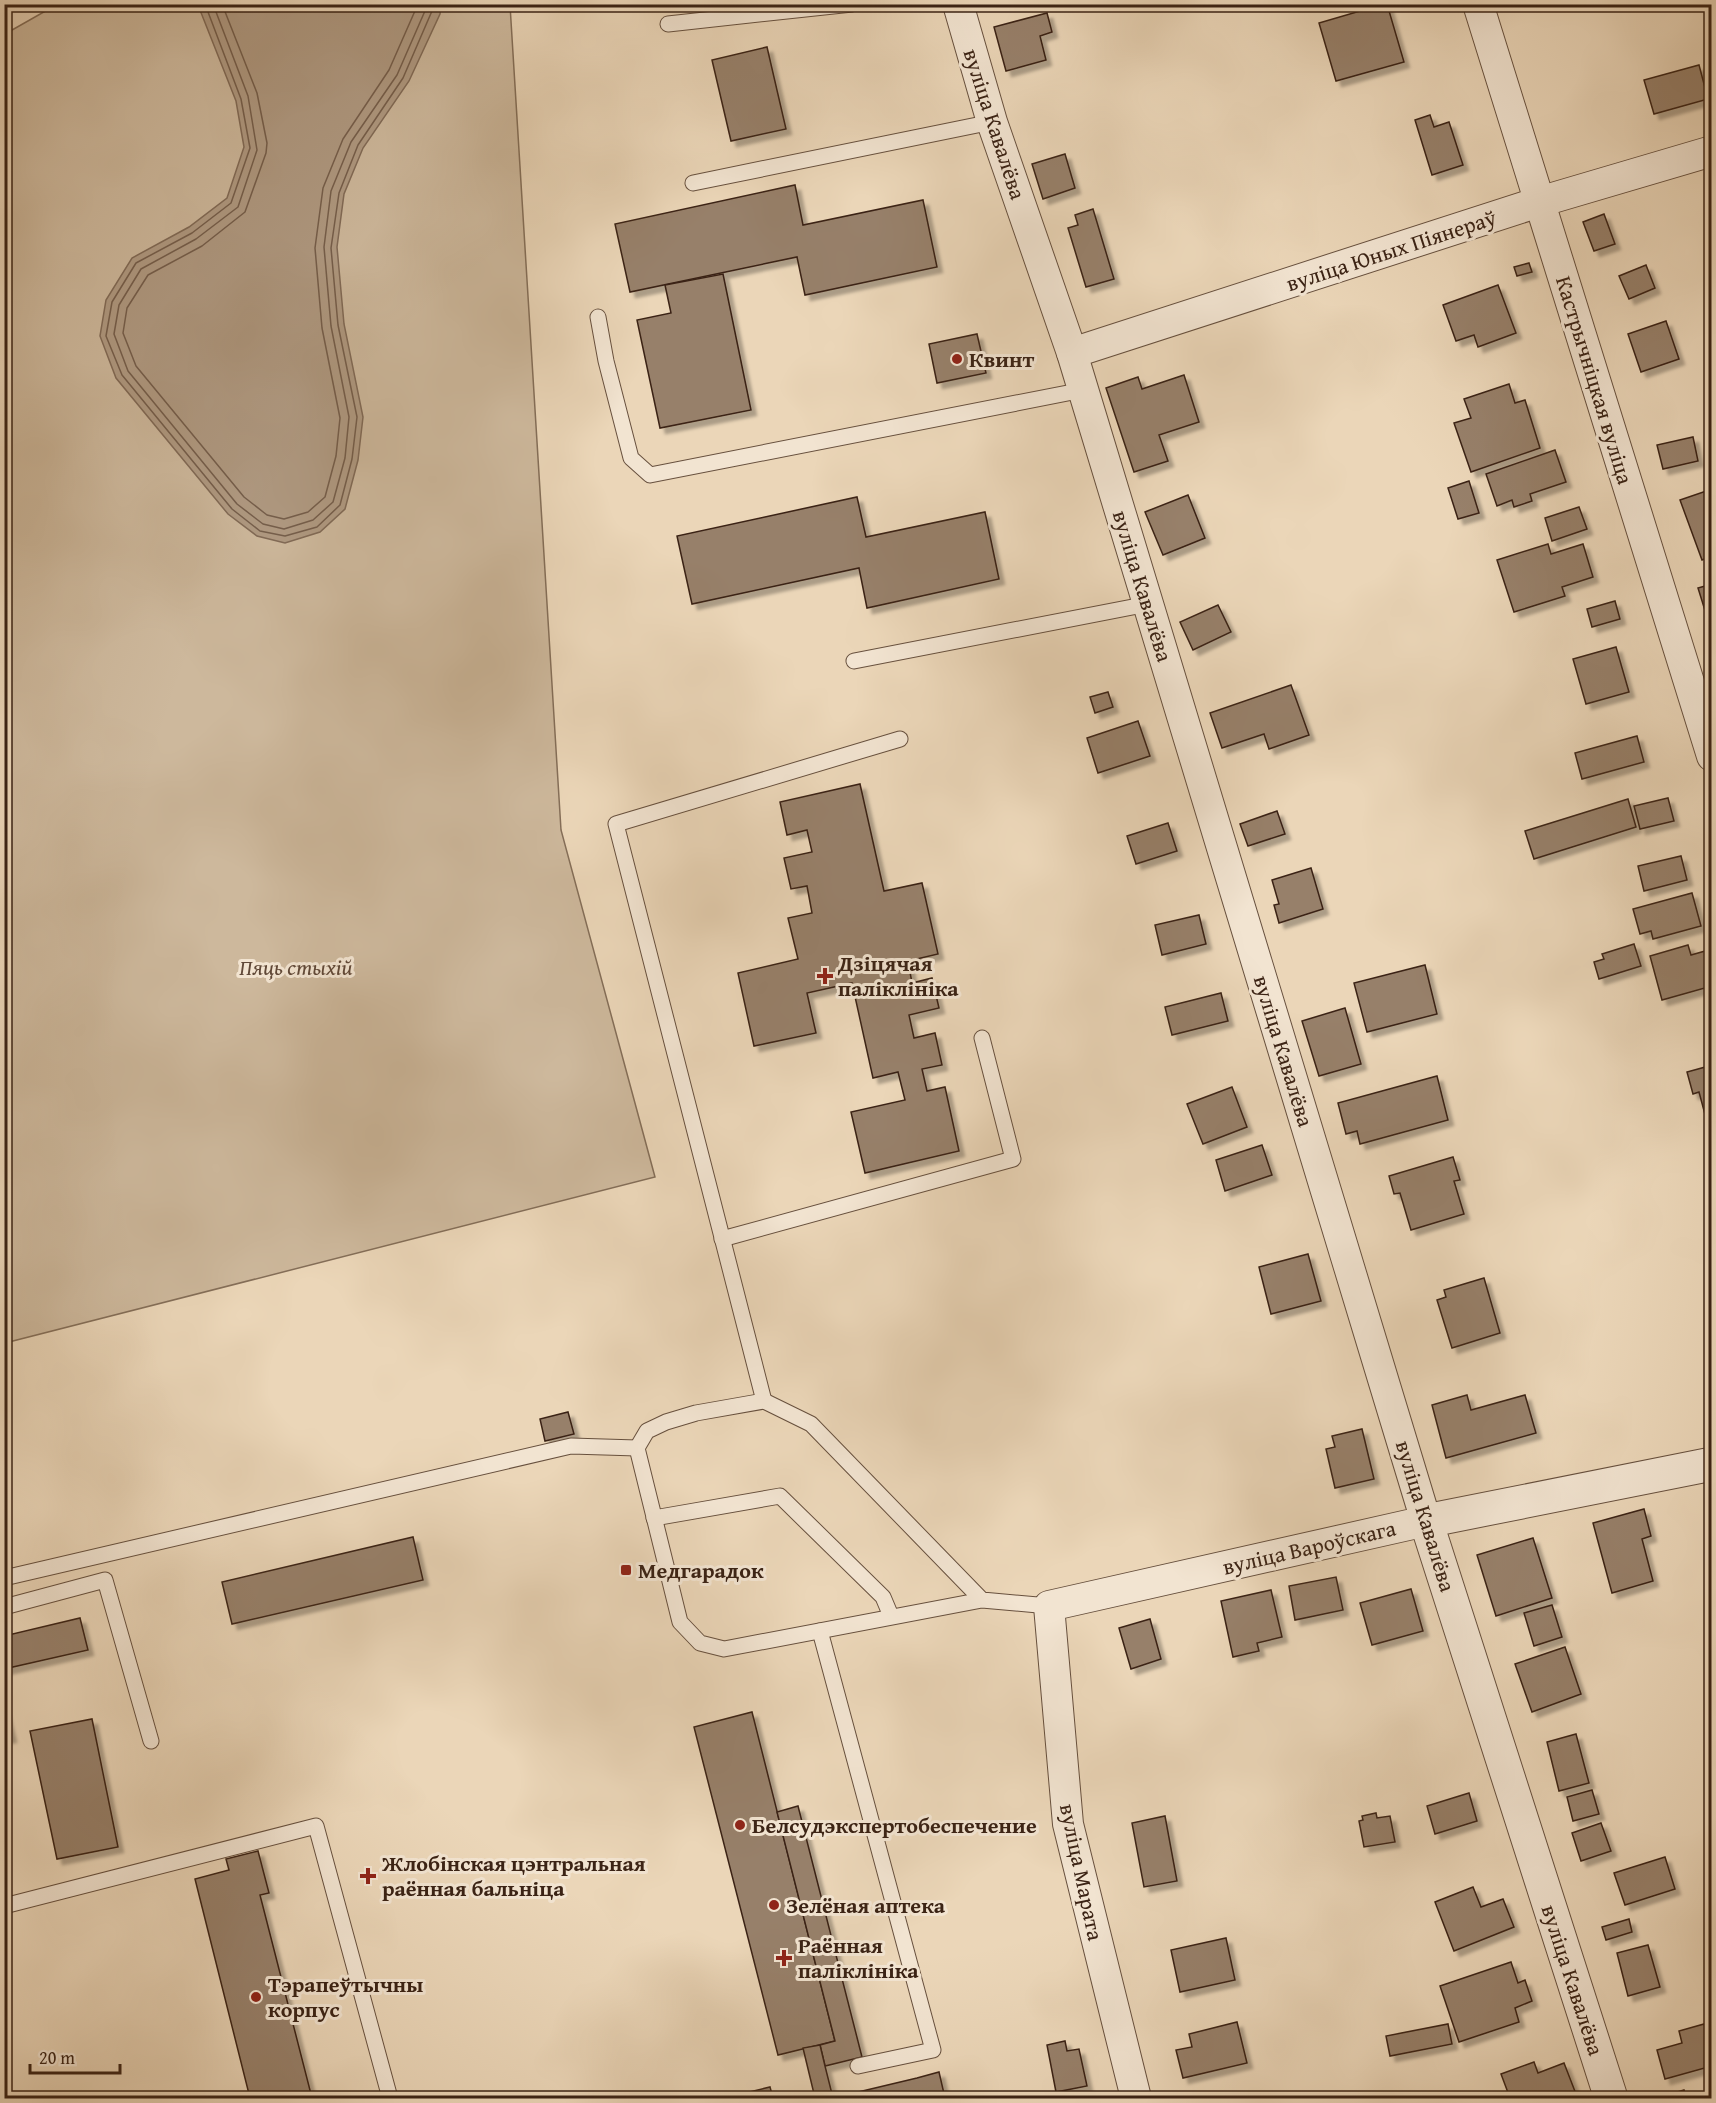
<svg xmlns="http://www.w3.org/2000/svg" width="1716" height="2103" viewBox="0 0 1716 2103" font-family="'Gentium Book Plus',serif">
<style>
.green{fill:#cdb89c;stroke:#846e58;stroke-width:1.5}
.water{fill:#af9981;stroke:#816a56;stroke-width:1.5}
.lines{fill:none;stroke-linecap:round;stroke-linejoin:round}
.shore{stroke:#755e4b;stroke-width:1.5}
.building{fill:#97806a;stroke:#3b2315;stroke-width:1.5;filter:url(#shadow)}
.service-casing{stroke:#67503e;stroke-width:17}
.minor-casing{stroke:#67503e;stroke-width:32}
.tertiary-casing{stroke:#67503e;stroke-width:35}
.service{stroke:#f2e4d1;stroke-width:15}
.minor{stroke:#f2e4d1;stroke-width:30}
.tertiary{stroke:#f2e4d1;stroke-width:33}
.poi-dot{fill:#8f2418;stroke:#f2e4d1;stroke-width:2}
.labels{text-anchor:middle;stroke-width:6;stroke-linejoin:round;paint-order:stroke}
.street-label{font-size:22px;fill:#3b2315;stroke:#f2e4d1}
.poi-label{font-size:22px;font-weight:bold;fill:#3b2315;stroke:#f2e4d1;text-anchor:start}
.park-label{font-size:22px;font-style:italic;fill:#604837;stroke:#f2e4d1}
</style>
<defs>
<filter id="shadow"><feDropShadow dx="5.5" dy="5.5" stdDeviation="1.5" flood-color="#0004"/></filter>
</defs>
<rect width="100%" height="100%" fill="#ebd6b8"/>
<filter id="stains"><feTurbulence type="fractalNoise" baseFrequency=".00333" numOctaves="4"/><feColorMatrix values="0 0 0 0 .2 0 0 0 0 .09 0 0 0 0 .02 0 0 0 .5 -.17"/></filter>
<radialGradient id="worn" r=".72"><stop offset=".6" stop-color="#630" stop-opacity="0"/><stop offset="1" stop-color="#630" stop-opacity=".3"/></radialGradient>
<!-- green -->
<path class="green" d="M 56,5 L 510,5 L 561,830 L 655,1177 L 5,1343 L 5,34 Z"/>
<!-- water -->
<path class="water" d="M 198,5 L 441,5 L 440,14 L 409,81 L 363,148 L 344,194 L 337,247 L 344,324 L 363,417 L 358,460 L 345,509 L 320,532 L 285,543 L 257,536 L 228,514 L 116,378 L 100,336 L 106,300 L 132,258 L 189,227 L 227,198 L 244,147 L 236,101 Z"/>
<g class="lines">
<!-- shore -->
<g class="shore">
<path d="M 205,4 L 241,99 L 250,148 L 231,203 L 192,233 L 136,263 L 112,302 L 106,336 L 122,375 L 232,509 L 260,531 L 285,536 L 317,527 L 340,505 L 352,459 L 357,417 L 338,325 L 331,248 L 339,193 L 358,145 L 403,78 L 435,4"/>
<path d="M 213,4 L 248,96 L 257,150 L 238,207 L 196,239 L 141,269 L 119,305 L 114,334 L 128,371 L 237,504 L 263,524 L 284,529 L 313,520 L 333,502 L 345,458 L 349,417 L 331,326 L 324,247 L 331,191 L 351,142 L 397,75 L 428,4"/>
<path d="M 222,4 L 257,93 L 267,143 L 266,153 L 245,212 L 202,246 L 148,275 L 127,308 L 123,333 L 136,366 L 244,497 L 267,515 L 284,519 L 308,512 L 325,497 L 336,456 L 340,418 L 322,328 L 315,248 L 323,188 L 343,139 L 389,70 L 418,4"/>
</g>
</g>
<!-- building -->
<g class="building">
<path d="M 1384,4 L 1387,4 L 1404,62 L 1336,81 L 1319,23 Z"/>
<path d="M 1047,13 L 1052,32 L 1040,36 L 1046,60 L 1006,71 L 994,27 Z"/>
<path d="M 767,47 L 786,129 L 731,141 L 712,60 Z"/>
<path d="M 1699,65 L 1708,99 L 1654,114 L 1644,80 Z"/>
<path d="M 1430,115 L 1434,127 L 1449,122 L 1463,165 L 1432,175 L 1415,120 Z"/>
<path d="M 1065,154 L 1075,188 L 1043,199 L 1032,164 Z"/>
<path d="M 795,185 L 803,225 L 923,200 L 937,267 L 805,295 L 797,257 L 630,292 L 615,224 Z"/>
<path d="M 1093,209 L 1114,279 L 1086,287 L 1068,228 L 1078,225 L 1075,215 Z"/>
<path d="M 1604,214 L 1615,244 L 1594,251 L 1583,222 Z"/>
<path d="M 1529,263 L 1532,272 L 1517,276 L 1514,267 Z"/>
<path d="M 1646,265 L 1655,288 L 1629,299 L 1619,276 Z"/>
<path d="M 723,274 L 751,410 L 660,428 L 637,320 L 671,313 L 665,285 Z"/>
<path d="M 1498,285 L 1516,333 L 1478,347 L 1474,335 L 1456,341 L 1443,305 Z"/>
<path d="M 1666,321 L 1679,359 L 1641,372 L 1628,334 Z"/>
<path d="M 977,334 L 986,373 L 937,383 L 929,344 Z"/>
<path d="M 1184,375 L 1199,422 L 1159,435 L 1168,461 L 1134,472 L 1106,388 L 1138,377 L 1142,389 Z"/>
<path d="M 1509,384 L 1515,403 L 1525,400 L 1540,448 L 1471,472 L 1454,423 L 1471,418 L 1464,399 Z"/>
<path d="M 1693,437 L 1698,461 L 1663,469 L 1657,445 Z"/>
<path d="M 1555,450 L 1566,482 L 1530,494 L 1532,501 L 1514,507 L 1512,500 L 1497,506 L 1486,474 Z"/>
<path d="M 1469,481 L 1479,513 L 1458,519 L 1448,488 Z"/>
<path d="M 1712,489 L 1712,556 L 1702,560 L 1680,500 Z"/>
<path d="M 1188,495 L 1205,538 L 1163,555 L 1145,512 Z"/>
<path d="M 857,497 L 866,537 L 985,512 L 999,579 L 867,608 L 859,568 L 692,604 L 677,536 Z"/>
<path d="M 1579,507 L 1587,529 L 1552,541 L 1545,518 Z"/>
<path d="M 1548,544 L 1551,554 L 1583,544 L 1593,577 L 1562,587 L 1565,596 L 1514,612 L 1497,560 Z"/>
<path d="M 1712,584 L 1712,615 L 1707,617 L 1698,588 Z"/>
<path d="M 1615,601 L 1620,619 L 1592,627 L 1587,609 Z"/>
<path d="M 1218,605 L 1231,632 L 1193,650 L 1180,622 Z"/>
<path d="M 1616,647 L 1629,692 L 1586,704 L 1573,659 Z"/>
<path d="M 1291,685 L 1309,735 L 1269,749 L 1264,734 L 1222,748 L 1210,713 Z"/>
<path d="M 1108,692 L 1113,707 L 1095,713 L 1090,697 Z"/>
<path d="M 1138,721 L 1150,756 L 1098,773 L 1087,738 Z"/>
<path d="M 1637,736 L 1644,762 L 1582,779 L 1575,753 Z"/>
<path d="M 860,784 L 884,891 L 922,883 L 938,954 L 908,961 L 912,983 L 932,978 L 939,1008 L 909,1015 L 914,1038 L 935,1033 L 942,1065 L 922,1069 L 927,1091 L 945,1087 L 959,1151 L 865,1173 L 851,1112 L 905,1100 L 898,1072 L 873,1078 L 852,983 L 807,993 L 816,1033 L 754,1046 L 738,973 L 798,959 L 788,918 L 812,913 L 807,886 L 791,889 L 784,858 L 812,852 L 807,830 L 787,835 L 780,802 Z"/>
<path d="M 1668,798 L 1674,821 L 1640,829 L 1634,806 Z"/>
<path d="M 1628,799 L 1636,827 L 1534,859 L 1525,831 Z"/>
<path d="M 1277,811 L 1285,834 L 1248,846 L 1240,824 Z"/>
<path d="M 1168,823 L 1177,851 L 1136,864 L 1127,836 Z"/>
<path d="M 1681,856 L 1687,880 L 1644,891 L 1638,866 Z"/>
<path d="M 1311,868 L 1323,909 L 1279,923 L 1274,905 L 1279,904 L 1272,880 Z"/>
<path d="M 1692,893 L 1701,926 L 1653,939 L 1651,931 L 1640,934 L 1633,909 Z"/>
<path d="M 1199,915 L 1206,944 L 1162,955 L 1155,925 Z"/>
<path d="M 1634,944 L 1641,966 L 1599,979 L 1594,962 L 1604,959 L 1602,954 Z"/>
<path d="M 1688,945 L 1691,955 L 1712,949 L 1712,986 L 1662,1000 L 1650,956 Z"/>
<path d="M 1425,965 L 1437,1014 L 1367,1032 L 1354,983 Z"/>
<path d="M 1221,993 L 1228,1021 L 1172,1035 L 1165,1007 Z"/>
<path d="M 1345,1008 L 1361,1064 L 1319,1076 L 1302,1021 Z"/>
<path d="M 1709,1066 L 1712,1074 L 1712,1120 L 1707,1122 L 1699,1092 L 1693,1094 L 1687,1072 Z"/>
<path d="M 1437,1076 L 1448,1120 L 1360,1144 L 1357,1131 L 1346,1134 L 1338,1103 Z"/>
<path d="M 1232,1087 L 1247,1127 L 1203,1144 L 1187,1104 Z"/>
<path d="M 1262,1145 L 1272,1175 L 1225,1191 L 1216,1160 Z"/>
<path d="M 1453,1157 L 1460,1180 L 1454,1181 L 1464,1214 L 1411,1230 L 1400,1193 L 1394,1194 L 1389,1176 Z"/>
<path d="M 1308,1254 L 1321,1301 L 1271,1314 L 1259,1267 Z"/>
<path d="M 1484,1278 L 1500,1333 L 1452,1348 L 1437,1300 L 1446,1297 L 1444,1290 Z"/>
<path d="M 1467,1395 L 1471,1410 L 1525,1395 L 1536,1433 L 1446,1458 L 1432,1405 Z"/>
<path d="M 568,1412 L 574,1434 L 545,1441 L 540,1419 Z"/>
<path d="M 1362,1429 L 1374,1479 L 1335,1488 L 1326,1449 L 1335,1447 L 1332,1436 Z"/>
<path d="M 1644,1509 L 1651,1536 L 1642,1539 L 1653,1581 L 1612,1593 L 1593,1523 Z"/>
<path d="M 413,1537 L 423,1580 L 232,1624 L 222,1582 Z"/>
<path d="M 1533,1538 L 1552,1598 L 1496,1616 L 1477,1555 Z"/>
<path d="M 1336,1577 L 1343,1610 L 1295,1620 L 1289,1586 Z"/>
<path d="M 1411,1589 L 1423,1631 L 1372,1645 L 1360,1603 Z"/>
<path d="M 1271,1590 L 1282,1637 L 1257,1643 L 1259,1651 L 1233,1657 L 1221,1601 Z"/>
<path d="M 1552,1605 L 1562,1637 L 1534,1646 L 1524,1613 Z"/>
<path d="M 80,1618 L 88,1650 L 4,1669 L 4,1636 Z"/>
<path d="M 1150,1619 L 1161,1659 L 1131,1669 L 1119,1628 Z"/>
<path d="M 1565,1647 L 1581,1694 L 1532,1712 L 1515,1664 Z"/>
<path d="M 4,1709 L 11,1737 L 4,1738 Z"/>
<path d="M 752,1712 L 835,2041 L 778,2055 L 694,1727 Z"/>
<path d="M 92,1719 L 118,1847 L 57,1859 L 30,1731 Z"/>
<path d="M 1576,1734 L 1589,1783 L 1559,1791 L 1547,1742 Z"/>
<path d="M 1592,1790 L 1599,1814 L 1573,1821 L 1567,1797 Z"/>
<path d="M 1469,1793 L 1477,1821 L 1435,1834 L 1427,1806 Z"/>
<path d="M 798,1806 L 862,2057 L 825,2066 L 820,2045 L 835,2041 L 777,1812 Z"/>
<path d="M 1376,1813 L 1377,1818 L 1390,1816 L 1395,1842 L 1364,1847 L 1359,1821 L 1363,1820 L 1362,1816 Z"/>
<path d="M 1165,1816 L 1177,1881 L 1144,1887 L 1132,1823 Z"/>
<path d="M 1601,1823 L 1611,1851 L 1581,1861 L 1572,1833 Z"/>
<path d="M 258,1851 L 269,1893 L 260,1895 L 312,2098 L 250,2098 L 195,1879 L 229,1870 L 226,1859 Z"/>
<path d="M 1665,1857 L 1675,1889 L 1625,1905 L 1614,1873 Z"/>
<path d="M 1473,1887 L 1481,1907 L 1503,1899 L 1514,1927 L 1454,1951 L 1435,1902 Z"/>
<path d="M 1629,1919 L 1632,1932 L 1606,1940 L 1602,1927 Z"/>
<path d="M 1226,1938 L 1235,1980 L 1180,1992 L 1171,1950 Z"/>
<path d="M 1648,1945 L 1660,1987 L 1628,1996 L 1617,1953 Z"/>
<path d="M 1511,1962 L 1518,1983 L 1525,1980 L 1532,2001 L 1515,2008 L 1519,2022 L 1459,2042 L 1440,1986 Z"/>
<path d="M 1237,2022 L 1247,2063 L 1183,2078 L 1176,2050 L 1192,2047 L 1189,2034 Z"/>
<path d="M 1448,2024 L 1452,2044 L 1390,2056 L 1386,2036 Z"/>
<path d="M 1704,2024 L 1712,2048 L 1712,2066 L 1665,2079 L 1657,2050 L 1682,2043 L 1679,2031 Z"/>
<path d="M 1065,2041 L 1067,2051 L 1079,2049 L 1087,2086 L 1056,2092 L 1047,2045 Z"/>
<path d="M 820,2045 L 825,2066 L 833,2098 L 815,2098 L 803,2048 Z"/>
<path d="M 1534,2062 L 1538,2073 L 1564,2063 L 1576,2094 L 1564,2098 L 1510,2098 L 1501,2074 Z"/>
<path d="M 939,2072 L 945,2098 L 833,2098 L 917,2078 Z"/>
<path d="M 770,2087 L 773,2098 L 723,2098 L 741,2094 Z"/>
<path d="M 1684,2090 L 1687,2098 L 1658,2098 Z"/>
</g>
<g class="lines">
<defs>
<g id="service">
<path d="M 668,24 L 852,4"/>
<path d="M 693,183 L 992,122"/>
<path d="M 598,317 L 606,361 L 631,458 L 650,475 L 1083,390"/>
<path d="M 854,661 L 1148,604"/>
<path d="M 722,1239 L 1013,1159 L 982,1038"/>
<path d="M 764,1401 L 616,824 L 900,739"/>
<path d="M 654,1518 L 780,1496 L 883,1597 L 891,1616"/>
<path d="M 4,1578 L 571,1446 L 637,1448"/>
<path d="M 982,1600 L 811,1424 L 764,1401 L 696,1413 L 666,1422 L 647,1431 L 637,1448 L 680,1622 L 700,1643 L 724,1649 L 982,1600 L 1049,1606"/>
<path d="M 4,1607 L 105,1580 L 151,1741"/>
<path d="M 820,1631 L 933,2050 L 858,2066"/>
<path d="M 4,1906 L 316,1826 L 390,2098"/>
</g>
<g id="minor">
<path d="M 958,4 L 992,122 L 1072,353 L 1426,1521 L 1049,1606 L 1068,1824 L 1136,2098"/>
<path d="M 1478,4 L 1712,756"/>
<path d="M 1072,353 L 1539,202 L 1712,151"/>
</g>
<path id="tertiary" d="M 1611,2098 L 1426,1521 L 1712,1464"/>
</defs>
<!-- service casing -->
<use href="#service" class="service-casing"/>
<!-- minor casing -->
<use href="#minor" class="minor-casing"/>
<!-- tertiary casing -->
<use href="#tertiary" class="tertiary-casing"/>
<!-- service -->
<use href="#service" class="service"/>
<!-- minor -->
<use href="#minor" class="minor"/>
<!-- tertiary -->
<use href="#tertiary" class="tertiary"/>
</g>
<!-- markers -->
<g class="poi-dot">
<circle cx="957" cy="359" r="6"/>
<path d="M822 967h6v6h6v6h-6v6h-6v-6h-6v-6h6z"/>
<rect x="620" y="1564" width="12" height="12" rx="3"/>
<circle cx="740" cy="1825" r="6"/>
<path d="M365 1867h6v6h6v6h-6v6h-6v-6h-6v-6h6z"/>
<circle cx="774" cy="1905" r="6"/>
<path d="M781 1949h6v6h6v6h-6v6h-6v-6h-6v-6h6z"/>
<circle cx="256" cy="1997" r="6"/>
</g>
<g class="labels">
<!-- street labels -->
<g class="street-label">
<text transform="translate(995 124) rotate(72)" y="8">вуліца Кавалёва</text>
<text transform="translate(1391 250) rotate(-18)" y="8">вуліца Юных Піянераў</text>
<text transform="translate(1595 380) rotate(73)" y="8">Кастрычніцкая вуліца</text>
<text transform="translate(1143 586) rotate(73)" y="8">вуліца Кавалёва</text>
<text transform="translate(1284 1051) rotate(73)" y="8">вуліца Кавалёва</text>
<text transform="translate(1426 1516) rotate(73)" y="8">вуліца Кавалёва</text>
<text transform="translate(1309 1547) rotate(-13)" y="8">вуліца Вароўскага</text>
<text transform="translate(1082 1872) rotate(78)" y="8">вуліца Марата</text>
<text transform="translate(1573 1980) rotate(72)" y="8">вуліца Кавалёва</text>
</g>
<!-- poi labels -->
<g class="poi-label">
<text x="969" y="367">Квинт</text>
<text x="838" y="971">Дзіцячая<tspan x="838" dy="25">паліклініка</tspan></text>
<text x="638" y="1578">Медгарадок</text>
<text x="752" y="1833">Белсудэкспертобеспечение</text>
<text x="382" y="1871">Жлобінская цэнтральная<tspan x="382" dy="25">раённая бальніца</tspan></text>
<text x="786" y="1913">Зелёная аптека</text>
<text x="798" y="1953">Раённая<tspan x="798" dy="25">паліклініка</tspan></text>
<text x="268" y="1992">Тэрапеўтычны<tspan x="268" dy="25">корпус</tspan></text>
</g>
<!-- park labels -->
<g class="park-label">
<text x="296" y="975">Пяць стыхій</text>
</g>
</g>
<!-- margin -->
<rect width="1716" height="2103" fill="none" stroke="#ebd6b8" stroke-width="24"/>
<rect x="6" y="6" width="1704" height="2091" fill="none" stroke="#3b2315" stroke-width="3"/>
<rect x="12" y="12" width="1692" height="2079" fill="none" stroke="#3b2315" stroke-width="1.5"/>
<!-- scale -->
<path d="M30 2064v9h90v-9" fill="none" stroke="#3b2315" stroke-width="3"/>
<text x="39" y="2064" font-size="18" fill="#3b2315" stroke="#f2e4d1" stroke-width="4.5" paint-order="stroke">20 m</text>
<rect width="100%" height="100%" filter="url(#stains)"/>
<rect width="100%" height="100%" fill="url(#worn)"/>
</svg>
